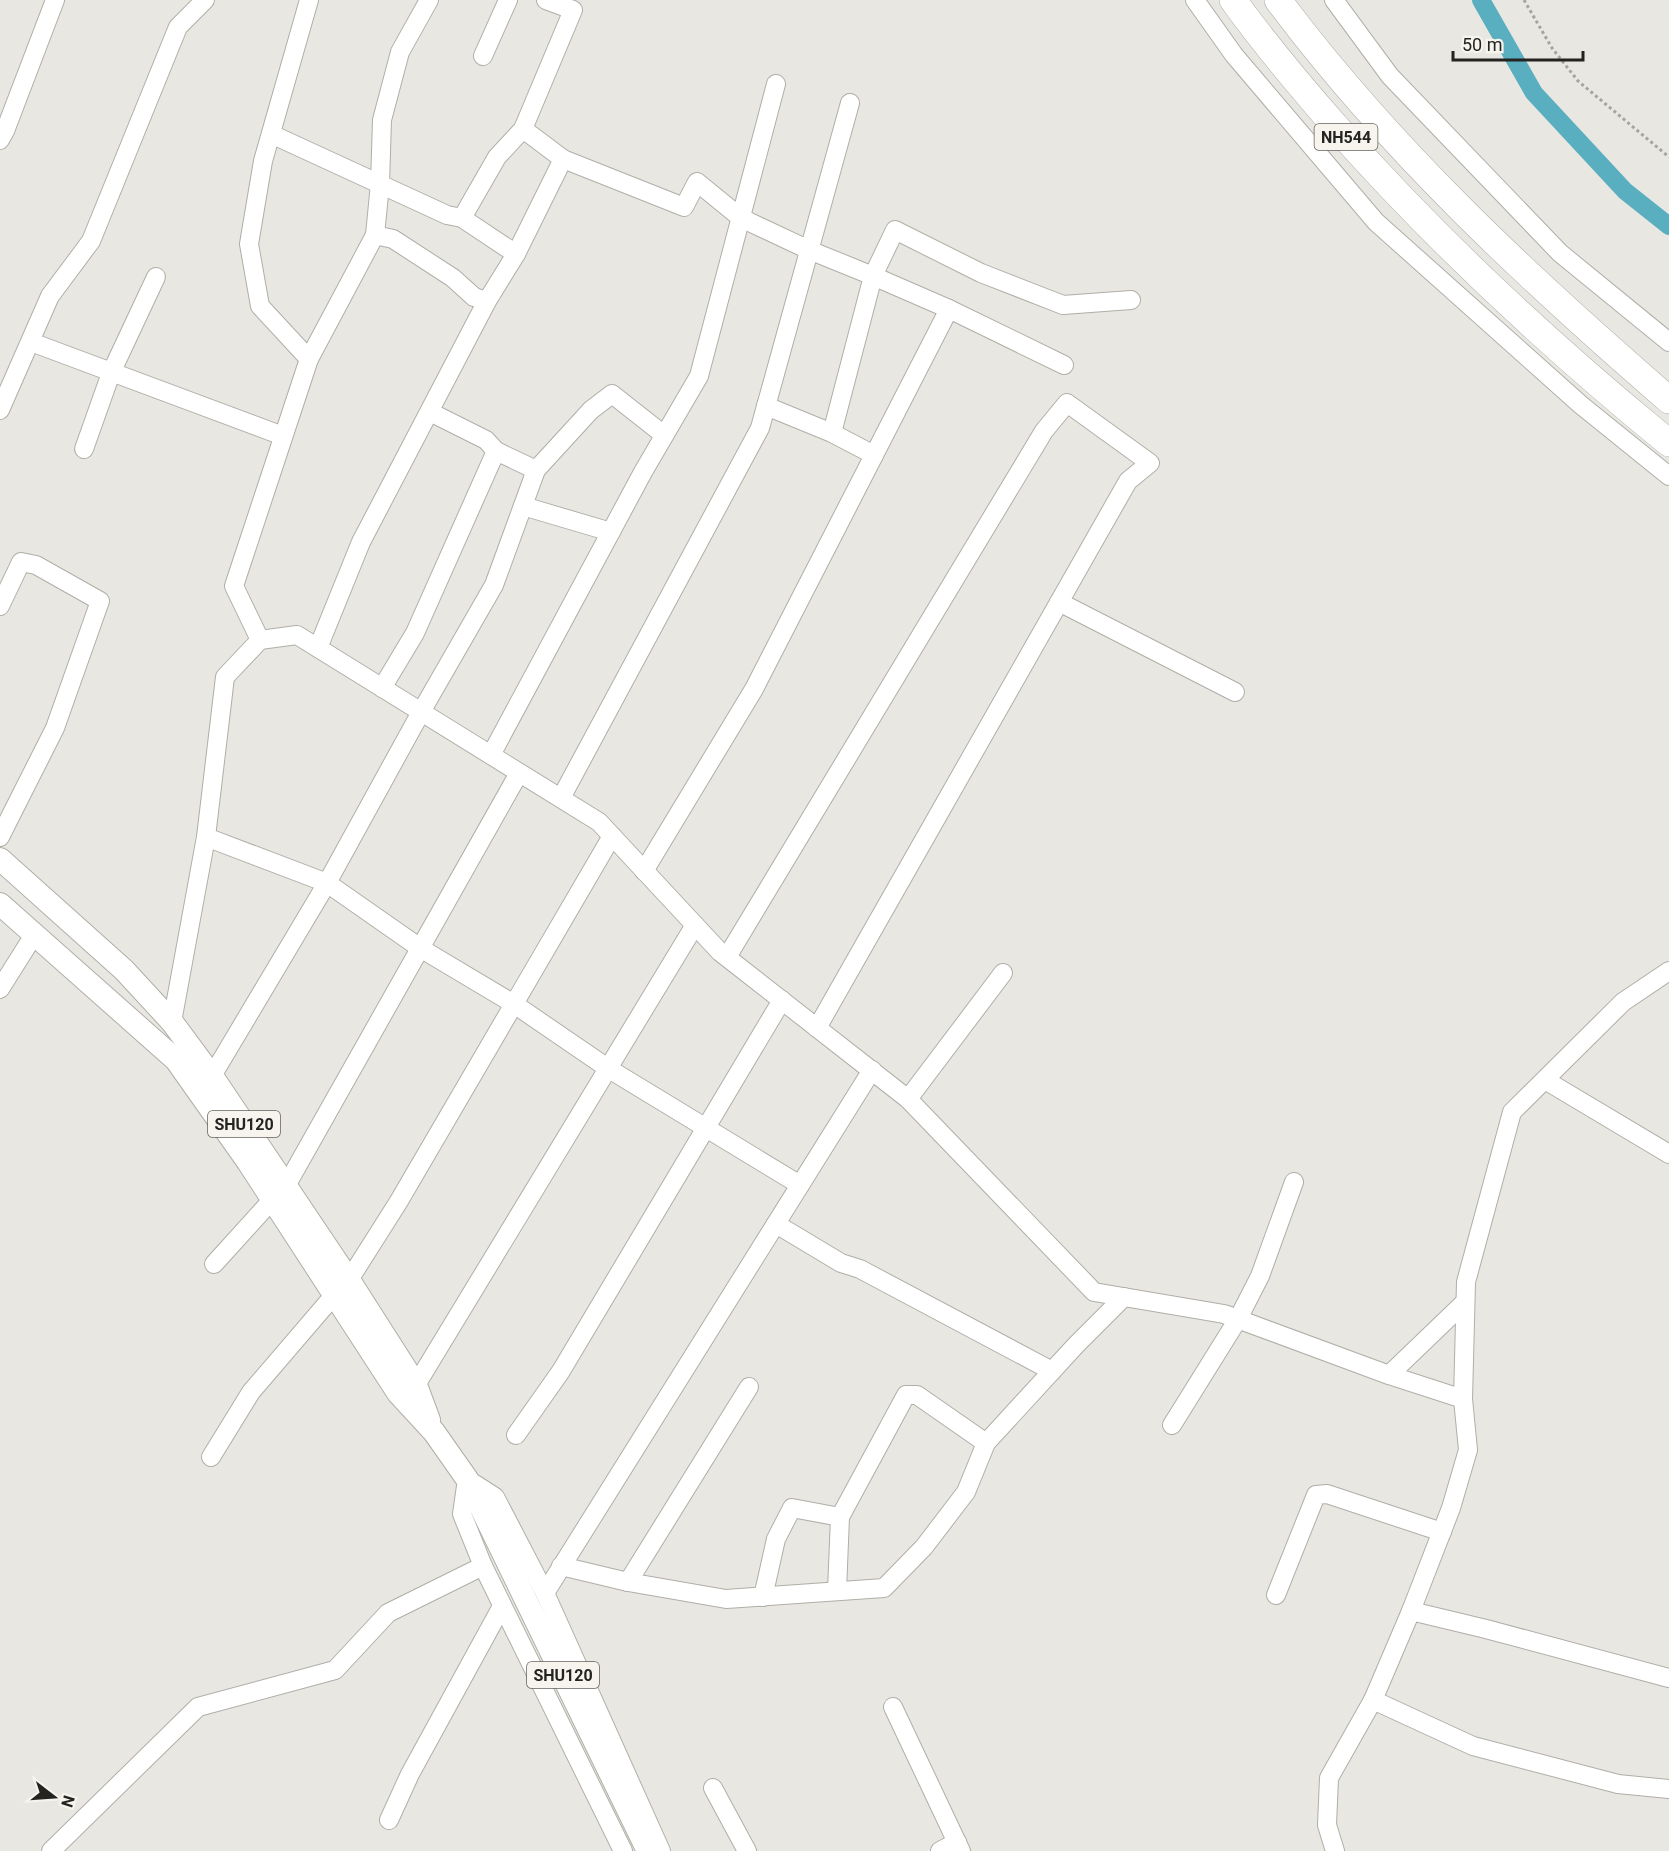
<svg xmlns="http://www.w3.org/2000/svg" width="1669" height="1851" viewBox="0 0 1669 1851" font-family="Roboto,sans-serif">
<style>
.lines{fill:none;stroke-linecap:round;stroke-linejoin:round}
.canal{stroke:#59afbf;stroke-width:18}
.minor-casing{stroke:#b0aea8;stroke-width:20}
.major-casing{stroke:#b0aea8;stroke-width:24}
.highway-casing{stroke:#b0aea8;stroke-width:28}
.path{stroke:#a5a49f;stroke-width:3;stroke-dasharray:3 3;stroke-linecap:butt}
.minor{stroke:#fff;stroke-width:18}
.major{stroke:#fff;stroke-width:22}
.highway{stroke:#fff;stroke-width:27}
.labels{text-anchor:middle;stroke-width:5;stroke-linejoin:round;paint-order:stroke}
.shield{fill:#f7f4ee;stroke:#63625e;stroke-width:1.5}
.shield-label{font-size:16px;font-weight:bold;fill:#232320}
</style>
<rect width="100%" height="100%" fill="#e9e7e1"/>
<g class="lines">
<!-- canal -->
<path class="canal" d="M 1481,0 L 1534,93 L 1625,191 L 1669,226"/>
<defs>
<g id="minor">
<path d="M 309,0 L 263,161 L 249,244 L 260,306 L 309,359"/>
<path d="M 1195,0 L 1234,55 L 1376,222 L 1581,405 L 1669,476"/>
<path d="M 1334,0 L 1390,76 L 1560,253 L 1669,342"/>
<path d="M 483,56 L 508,0"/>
<path d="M 271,134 L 447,215 L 462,218 L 516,254"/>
<path d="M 0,140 L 5,131 L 55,0"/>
<path d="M 563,159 L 684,207 L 697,182 L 741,218 L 809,250 L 873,276 L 832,433 L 874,455"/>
<path d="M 462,218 L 497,157 L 523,129 L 573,10 L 546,0"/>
<path d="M 375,235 L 393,239 L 453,278 L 474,297 L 487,301"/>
<path d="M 31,342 L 283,436"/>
<path d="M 1064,365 L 949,309 L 873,276 L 895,230 L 981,273 L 1063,305 L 1131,300"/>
<path d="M 766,406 L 832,433"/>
<path d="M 0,410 L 50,296 L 91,241 L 178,27 L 205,0"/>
<path d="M 84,449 L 111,373 L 156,277"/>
<path d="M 536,470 L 591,410 L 612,394 L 664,435"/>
<path d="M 523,506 L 611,532"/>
<path d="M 1059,602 L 1235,692"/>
<path d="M 0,606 L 21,562 L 36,565 L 100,601 L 55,728 L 0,837"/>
<path d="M 260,640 L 234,586 L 309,359 L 375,235 L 380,184 L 382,120 L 400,52 L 429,0"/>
<path d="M 318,648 L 361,542 L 487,301 L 516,254 L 563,159 L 523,129"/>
<path d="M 382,688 L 415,633 L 496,451"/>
<path d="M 491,755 L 643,472 L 699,376 L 776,84"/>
<path d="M 561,798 L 760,428 L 850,103"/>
<path d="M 206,837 L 327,883 L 420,948 L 514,1004 L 609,1069 L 800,1185"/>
<path d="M 644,871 L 754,689 L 949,309"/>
<path d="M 727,957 L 1044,431 L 1067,403 L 1150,463 L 1128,481 L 817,1028"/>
<path d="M 0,989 L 34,935"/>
<path d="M 172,1022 L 206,837 L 225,677 L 260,640 L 297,635 L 599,822 L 720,952 L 908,1099 L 1094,1292 L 1224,1314 L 1389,1375 L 1463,1399"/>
<path d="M 212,1076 L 327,883 L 421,712 L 494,585 L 536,470 L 496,451 L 486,440 L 430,412"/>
<path d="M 1545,1080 L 1669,1154"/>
<path d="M 908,1099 L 1003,973"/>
<path d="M 286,1186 L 519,773"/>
<path d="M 776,1224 L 841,1263 L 860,1269 L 1052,1371"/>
<path d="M 214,1264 L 272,1200"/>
<path d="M 349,1280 L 399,1201 L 612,836"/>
<path d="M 1389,1375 L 1465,1302"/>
<path d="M 416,1385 L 695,925"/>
<path d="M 1172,1425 L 1238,1319 L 1260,1276 L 1294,1182"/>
<path d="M 516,1435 L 561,1371 L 782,1000"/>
<path d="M 211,1457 L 251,1392 L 335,1294"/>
<path d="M 840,1517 L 906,1395 L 917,1395 L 986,1443"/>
<path d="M 561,1566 L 628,1582 L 726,1599 L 884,1588 L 924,1547 L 966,1492 L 986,1443 L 1076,1345 L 1124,1297"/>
<path d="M 628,1582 L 749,1387"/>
<path d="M 545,1593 L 872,1070"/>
<path d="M 1276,1595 L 1316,1495 L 1327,1494 L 1442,1532"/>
<path d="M 763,1597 L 776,1539 L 792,1508 L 840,1517 L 837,1591"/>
<path d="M 1411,1611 L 1486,1629 L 1669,1678"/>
<path d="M 1373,1700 L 1473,1746 L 1618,1784 L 1669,1789"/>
<path d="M 893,1707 L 961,1851"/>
<path d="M 713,1788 L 747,1851"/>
<path d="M 389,1820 L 410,1774 L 502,1606"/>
<path d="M 51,1851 L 198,1707 L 335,1670 L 388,1613 L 483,1566"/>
<path d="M 623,1851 L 483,1566 L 462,1514 L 467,1479 L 495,1497 L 545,1593 L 661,1851"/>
<path d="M 940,1851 L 957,1842"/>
<path d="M 1335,1851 L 1327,1825 L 1329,1778 L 1373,1700 L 1411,1611 L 1451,1508 L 1468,1450 L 1463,1399 L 1466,1282 L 1512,1112 L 1623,1002 L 1669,971"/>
</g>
<g id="major">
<path d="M 0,859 L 124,970 L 172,1022 L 212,1076 L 349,1280 L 416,1385 L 429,1420"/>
<path d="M 0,904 L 176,1060 L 248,1162 L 398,1393 L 434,1432 L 467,1479 L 648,1851"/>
</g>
<g id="highway">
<path d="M 1233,0 C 1265,44 1300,86 1336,127 C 1438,242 1550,346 1669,443"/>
<path d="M 1278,0 C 1390,150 1528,278 1669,400"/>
</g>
</defs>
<!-- minor casing -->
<use href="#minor" class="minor-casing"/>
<!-- major casing -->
<use href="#major" class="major-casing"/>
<!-- highway casing -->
<use href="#highway" class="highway-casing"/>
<!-- path -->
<path class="path" d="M 1524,0 L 1552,48 L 1578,81 L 1669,157"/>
<!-- minor -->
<use href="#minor" class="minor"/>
<!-- major -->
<use href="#major" class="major"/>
<!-- highway -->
<use href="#highway" class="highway"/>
</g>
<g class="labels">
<!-- shield labels -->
<g class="shield">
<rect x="1314.5" y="124" width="63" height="26" rx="4.5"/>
<rect x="208" y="1111" width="72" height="26" rx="4.5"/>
<rect x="527" y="1662" width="72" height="26" rx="4.5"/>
</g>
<g class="shield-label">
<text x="1346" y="143">NH544</text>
<text x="244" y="1130">SHU120</text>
<text x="563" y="1681">SHU120</text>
</g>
</g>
<!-- north arrow -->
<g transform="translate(54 1797) rotate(107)" stroke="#f7f4ee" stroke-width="4.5" paint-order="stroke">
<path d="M0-4.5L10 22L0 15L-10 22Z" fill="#232320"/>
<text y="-9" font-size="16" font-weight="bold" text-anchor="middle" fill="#232320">N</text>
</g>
<!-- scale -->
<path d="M1453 51v9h130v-9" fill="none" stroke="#232320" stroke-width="3"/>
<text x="1462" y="51" font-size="18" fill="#232320" stroke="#f7f4ee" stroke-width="4.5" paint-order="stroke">50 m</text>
</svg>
